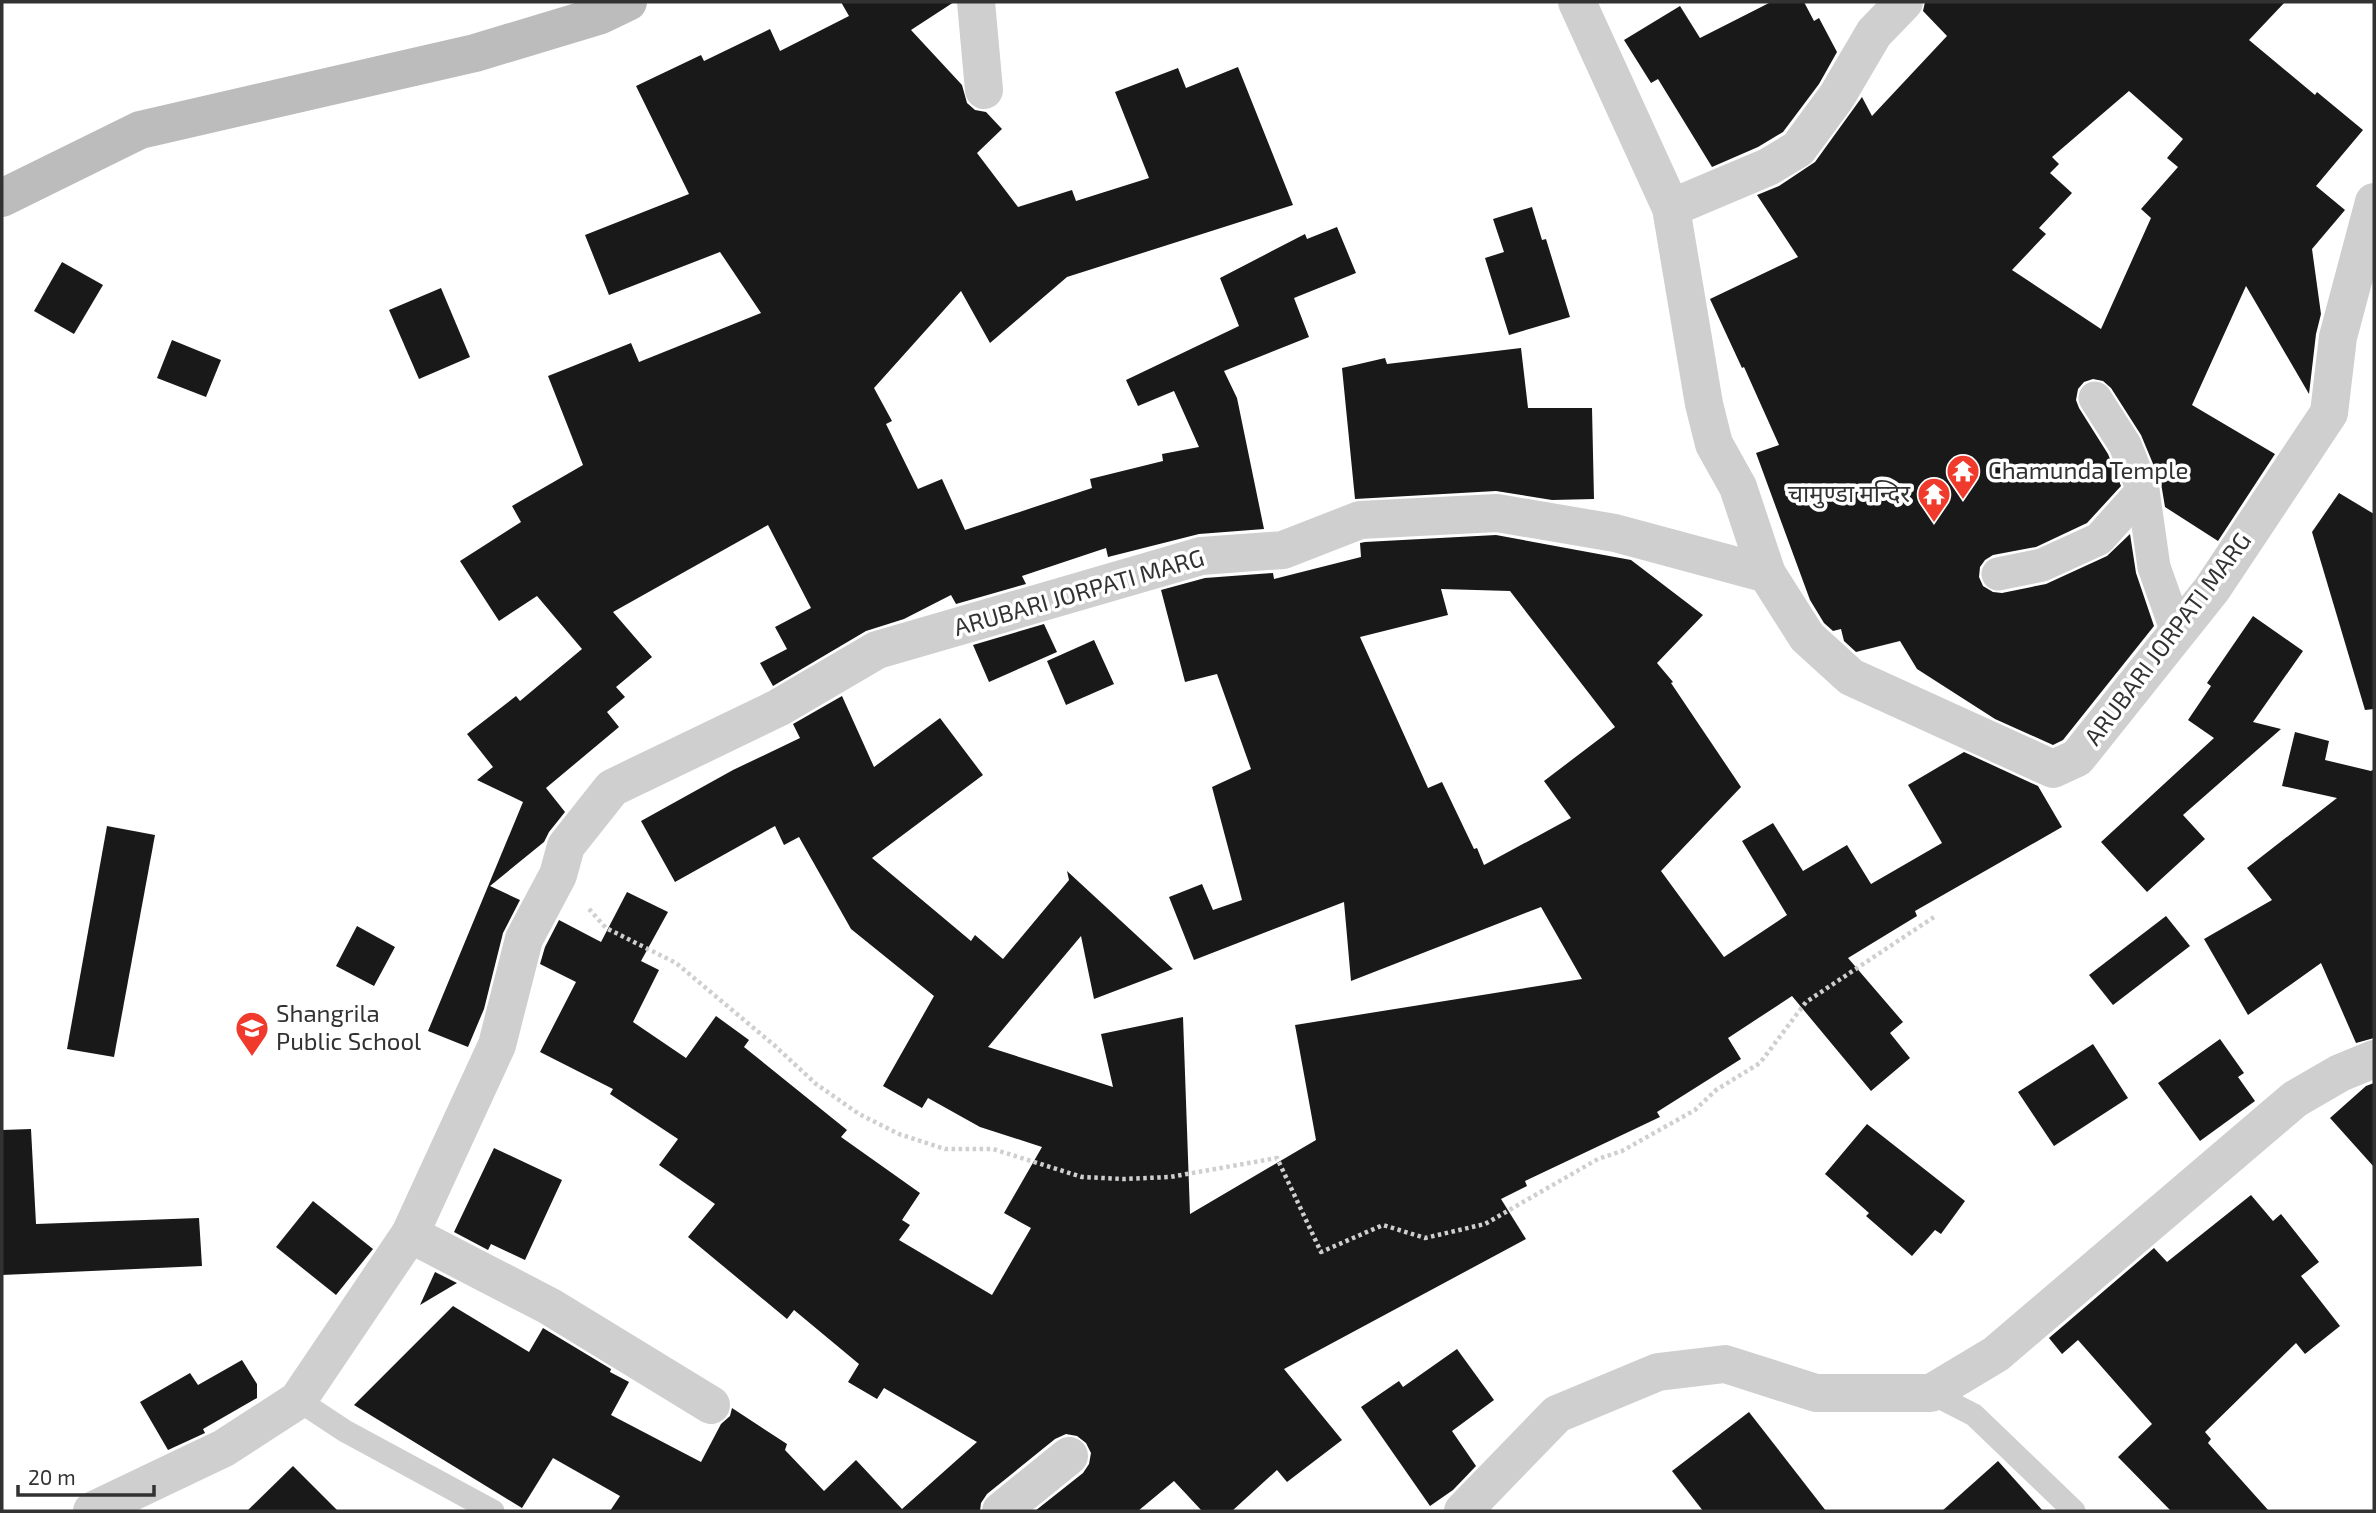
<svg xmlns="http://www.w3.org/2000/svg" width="2376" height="1513" viewBox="0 0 2376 1513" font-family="'Exo 2','Noto Sans Devanagari',sans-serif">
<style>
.building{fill:#191919;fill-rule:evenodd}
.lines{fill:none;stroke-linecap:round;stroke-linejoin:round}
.path{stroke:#cfcfcf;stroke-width:4.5;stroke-dasharray:3.5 3.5;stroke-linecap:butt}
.service{stroke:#cfcfcf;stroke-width:23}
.pedestrian{stroke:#cfcfcf;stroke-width:33}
.minor{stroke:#cfcfcf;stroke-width:38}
.secondary{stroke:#bcbcbc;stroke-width:38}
.labels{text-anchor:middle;stroke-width:7;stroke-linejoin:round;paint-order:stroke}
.poi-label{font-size:24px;fill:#323232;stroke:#fff;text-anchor:start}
.street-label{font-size:24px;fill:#323232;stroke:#fff}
</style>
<rect width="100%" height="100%" fill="#fff"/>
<!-- building -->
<g class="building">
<path d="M 841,2 L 954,2 L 911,30 L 962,85 L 967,103 L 975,110 L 986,112 L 1002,129 L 977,153 L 1018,207 L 1072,190 L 1076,201 L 1149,178 L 1115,92 L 1178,68 L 1186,88 L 1238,67 L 1293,205 L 1067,277 L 990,343 L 961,291 L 874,388 L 892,421 L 886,424 L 918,489 L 942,479 L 965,530 L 1092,488 L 1090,479 L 1163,461 L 1162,454 L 1199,447 L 1174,391 L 1138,406 L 1126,380 L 1239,326 L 1220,278 L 1305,234 L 1307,239 L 1337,227 L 1356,273 L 1294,298 L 1309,337 L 1224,371 L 1237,398 L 1264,529 L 1199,534 L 1108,557 L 1106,548 L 1022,576 L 1026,584 L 956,604 L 951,595 L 904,619 L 866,631 L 773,686 L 760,663 L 787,649 L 775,627 L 811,608 L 768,525 L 613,612 L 652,657 L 616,687 L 625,697 L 607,712 L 619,727 L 546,788 L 565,812 L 549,832 L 544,842 L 490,886 L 520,900 L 503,933 L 484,1009 L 468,1047 L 428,1031 L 523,802 L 477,780 L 493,767 L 467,734 L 516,696 L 520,701 L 582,649 L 537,596 L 499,621 L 460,561 L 521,522 L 512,506 L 583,465 L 548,376 L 631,343 L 639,362 L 761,313 L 720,252 L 609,295 L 585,235 L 689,194 L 636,86 L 701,55 L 704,61 L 770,29 L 780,51 L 849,16 Z"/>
<path d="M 1771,2 L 1804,2 L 1814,21 L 1819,18 L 1837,52 L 1819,84 L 1783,132 L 1758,147 L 1712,167 L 1658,79 L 1651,83 L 1624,40 L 1680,6 L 1700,38 Z"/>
<path d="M 1925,2 L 2285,2 L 2249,40 L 2315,95 L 2317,92 L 2363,130 L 2316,186 L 2345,210 L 2312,249 L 2321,314 L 2316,334 L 2309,394 L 2246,286 L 2192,405 L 2275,454 L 2218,541 L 2165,507 L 2161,483 L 2141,435 L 2111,388 L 2103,381 L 2093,379 L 2084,382 L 2078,389 L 2076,400 L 2079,408 L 2108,454 L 2121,486 L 2087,523 L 2036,547 L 1993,555 L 1985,560 L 1980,567 L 1979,577 L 1983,586 L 1993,592 L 2002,593 L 2046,584 L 2107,556 L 2130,534 L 2136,573 L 2154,626 L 2063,740 L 2053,745 L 1995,719 L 1917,669 L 1900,641 L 1856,652 L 1844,641 L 1841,629 L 1833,631 L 1824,623 L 1810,600 L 1756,453 L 1779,445 L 1744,367 L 1742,368 L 1710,299 L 1798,257 L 1757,195 L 1779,186 L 1815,162 L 1862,97 L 1872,116 L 1947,36 L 1923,11 ZM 2129,91 L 2183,139 L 2167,158 L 2178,167 L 2141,209 L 2151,218 L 2101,329 L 2012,270 L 2046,234 L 2039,228 L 2072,193 L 2050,173 L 2059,164 L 2052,157 Z"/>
<path d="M 1532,207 L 1542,240 L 1546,239 L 1570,317 L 1509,335 L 1485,258 L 1504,252 L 1493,219 Z"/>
<path d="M 62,262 L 103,285 L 74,334 L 34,311 Z"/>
<path d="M 441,288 L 470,357 L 419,379 L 389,310 Z"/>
<path d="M 172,340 L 221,360 L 206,397 L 157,378 Z"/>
<path d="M 1521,348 L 1528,408 L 1592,408 L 1594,499 L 1552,500 L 1496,491 L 1355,499 L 1342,368 L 1385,358 L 1387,364 Z"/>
<path d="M 2339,493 L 2374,514 L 2374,709 L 2365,710 L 2312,532 Z"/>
<path d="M 1496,535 L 1631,560 L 1703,615 L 1657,663 L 1673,682 L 1671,683 L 1741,787 L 1661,871 L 1724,957 L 1787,915 L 1742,841 L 1773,823 L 1803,871 L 1847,845 L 1871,884 L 1942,843 L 1908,785 L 1964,752 L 2038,786 L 2062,827 L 1915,911 L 1917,916 L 1848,958 L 1903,1022 L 1890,1033 L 1910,1058 L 1871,1091 L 1792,996 L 1728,1038 L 1741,1059 L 1657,1112 L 1660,1117 L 1525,1181 L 1527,1186 L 1501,1199 L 1526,1239 L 1284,1369 L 1342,1440 L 1287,1482 L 1277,1470 L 1232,1511 L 1202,1511 L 1174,1481 L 1138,1511 L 1035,1511 L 1083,1473 L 1089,1464 L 1091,1453 L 1086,1443 L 1077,1436 L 1066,1434 L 1055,1439 L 987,1494 L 981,1503 L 980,1511 L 610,1511 L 620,1496 L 553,1458 L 522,1508 L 354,1405 L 453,1306 L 529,1352 L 543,1328 L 611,1369 L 610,1372 L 629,1382 L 611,1415 L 701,1462 L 721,1424 L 730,1416 L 732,1408 L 787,1444 L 785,1450 L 824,1491 L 856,1460 L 902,1509 L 977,1442 L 884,1388 L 877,1399 L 848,1382 L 859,1364 L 794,1310 L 787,1319 L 688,1237 L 715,1204 L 659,1165 L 678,1139 L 610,1094 L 613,1089 L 540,1052 L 576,982 L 540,964 L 545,947 L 559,920 L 601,942 L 627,892 L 668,912 L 641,961 L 659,970 L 633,1022 L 686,1058 L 716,1016 L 749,1040 L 744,1047 L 847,1130 L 841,1137 L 920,1193 L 902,1220 L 910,1225 L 899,1240 L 992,1295 L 1031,1228 L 1004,1213 L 1042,1147 L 980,1127 L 928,1098 L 922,1108 L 883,1086 L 934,996 L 851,929 L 799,837 L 784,845 L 775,826 L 675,882 L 641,821 L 733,770 L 800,738 L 793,724 L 842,696 L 874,767 L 940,718 L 983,775 L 872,858 L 971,941 L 975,935 L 1003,959 L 1069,880 L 1067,871 L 1173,969 L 1094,999 L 1081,936 L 988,1047 L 1113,1087 L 1101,1034 L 1183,1017 L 1190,1214 L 1316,1140 L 1295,1025 L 1582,979 L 1541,907 L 1351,981 L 1344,902 L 1194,960 L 1169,897 L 1202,884 L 1213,910 L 1242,900 L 1212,787 L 1251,769 L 1217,674 L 1185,682 L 1161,590 L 1205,578 L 1273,573 L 1274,579 L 1361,557 L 1360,543 L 1365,542 ZM 1441,589 L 1510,591 L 1615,727 L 1544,781 L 1571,818 L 1484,865 L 1477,848 L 1474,849 L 1442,782 L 1428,788 L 1360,637 L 1448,615 Z"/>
<path d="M 2253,616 L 2303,651 L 2253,722 L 2281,729 L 2183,815 L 2205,839 L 2147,892 L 2101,842 L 2214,738 L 2188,720 L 2211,686 L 2207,683 Z"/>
<path d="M 1044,624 L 1057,652 L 989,682 L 973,645 Z"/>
<path d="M 1094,640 L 1114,684 L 1066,705 L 1047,661 Z"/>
<path d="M 2295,732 L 2329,741 L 2325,760 L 2371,771 L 2374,769 L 2374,1038 L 2356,1043 L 2321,963 L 2248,1015 L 2204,939 L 2272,900 L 2247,868 L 2337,798 L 2282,786 Z"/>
<path d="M 107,826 L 155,835 L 114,1057 L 67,1049 Z"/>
<path d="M 2166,916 L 2190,946 L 2113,1005 L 2089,975 Z"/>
<path d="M 357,926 L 395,947 L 374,986 L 336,966 Z"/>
<path d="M 2220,1039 L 2244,1073 L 2238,1077 L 2255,1101 L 2200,1141 L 2158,1083 Z"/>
<path d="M 2093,1044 L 2128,1098 L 2054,1146 L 2018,1092 Z"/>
<path d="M 2374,1083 L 2374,1167 L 2330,1118 L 2366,1086 Z"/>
<path d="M 1867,1124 L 1965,1201 L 1941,1234 L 1935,1230 L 1912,1256 L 1866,1216 L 1869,1213 L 1825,1174 Z"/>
<path d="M 31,1129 L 36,1224 L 199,1218 L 202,1266 L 2,1275 L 2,1130 Z"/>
<path d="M 494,1148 L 562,1180 L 525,1260 L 491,1244 L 488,1250 L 454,1232 Z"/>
<path d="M 2251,1195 L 2273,1221 L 2281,1214 L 2319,1262 L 2301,1276 L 2340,1326 L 2305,1354 L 2296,1343 L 2205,1432 L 2211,1439 L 2208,1443 L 2269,1511 L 2171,1511 L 2118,1457 L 2152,1424 L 2078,1340 L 2062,1354 L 2049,1338 L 2154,1248 L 2167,1262 Z"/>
<path d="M 313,1201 L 373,1249 L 336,1295 L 276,1247 Z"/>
<path d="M 435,1272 L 457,1283 L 420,1305 Z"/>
<path d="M 1457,1349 L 1494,1400 L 1452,1431 L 1476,1466 L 1453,1490 L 1430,1506 L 1361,1407 L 1399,1381 L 1403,1387 Z"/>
<path d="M 242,1360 L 257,1384 L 257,1398 L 203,1429 L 205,1433 L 168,1450 L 140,1402 L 190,1373 L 198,1385 Z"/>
<path d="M 1749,1412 L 1826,1511 L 1703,1511 L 1672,1471 Z"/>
<path d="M 1998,1461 L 2043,1511 L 1942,1511 Z"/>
<path d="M 293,1466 L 338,1511 L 247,1511 Z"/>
</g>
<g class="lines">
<!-- path -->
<path class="path" d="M 589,909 L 606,928 L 676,963 L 774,1045 L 816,1084 L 859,1114 L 899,1134 L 945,1149 L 993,1149 L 1082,1177 L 1123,1179 L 1170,1177 L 1277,1158 L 1321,1252 L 1383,1225 L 1425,1238 L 1485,1224 L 1598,1159 L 1622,1151 L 1695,1110 L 1716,1090 L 1760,1063 L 1806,1002 L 1934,917"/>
<!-- service -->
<g class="service">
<path d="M 1931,1393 L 1974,1415 L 2074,1511"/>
<path d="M 298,1400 L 345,1431 L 493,1511"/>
</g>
<!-- pedestrian -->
<g class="pedestrian">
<path d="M 2095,398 L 2125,445 L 2143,490 L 2154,567 L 2177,632"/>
<path d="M 1998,574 L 2042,565 L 2099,539 L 2143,490"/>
</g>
<!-- minor -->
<g class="minor">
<path d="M 976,2 L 984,90"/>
<path d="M 1577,2 L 1671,208 L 1704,404 L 1714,444 L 1738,487 L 1767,574"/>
<path d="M 1671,208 L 1768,167 L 1798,149 L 1837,96 L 1874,33 L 1904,2"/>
<path d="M 410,1234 L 549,1306 L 711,1405"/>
<path d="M 92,1511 L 224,1448 L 298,1400 L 410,1234 L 497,1045 L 524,939 L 558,875 L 566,846 L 612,788 L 778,708 L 877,650 L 1201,556 L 1283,550 L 1360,520 L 1497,513 L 1615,533 L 1767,574 L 1807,637 L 1851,677 L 2053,769 L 2077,758 L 2212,589 L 2329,413 L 2338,337 L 2374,202"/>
<path d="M 1001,1511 L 1069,1456"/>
<path d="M 1463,1511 L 1557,1414 L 1658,1372 L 1725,1364 L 1816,1393 L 1931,1393 L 1996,1354 L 2295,1099 L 2340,1073 L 2374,1059"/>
</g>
<!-- secondary -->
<path class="secondary" d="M 2,198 L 140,130 L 475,53 L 601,15 L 628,2"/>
</g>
<!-- icons -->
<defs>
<symbol id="temple-pin" viewBox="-11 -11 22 30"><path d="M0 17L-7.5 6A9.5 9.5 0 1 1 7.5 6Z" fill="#f03a2c" stroke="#fff"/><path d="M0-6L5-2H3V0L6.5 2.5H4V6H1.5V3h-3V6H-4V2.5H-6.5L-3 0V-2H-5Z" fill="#fff"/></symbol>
<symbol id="school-pin" viewBox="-11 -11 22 30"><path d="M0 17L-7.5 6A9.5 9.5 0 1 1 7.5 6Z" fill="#f03a2c" stroke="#fff"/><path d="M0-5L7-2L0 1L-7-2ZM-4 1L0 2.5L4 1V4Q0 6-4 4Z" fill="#fff"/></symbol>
</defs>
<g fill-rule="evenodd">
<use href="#temple-pin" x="1944" y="452" width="38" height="52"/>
<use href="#temple-pin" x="1915" y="475" width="38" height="52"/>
<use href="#school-pin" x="233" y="1009" width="38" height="52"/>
</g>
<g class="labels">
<!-- poi labels -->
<g class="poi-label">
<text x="1988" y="479">Chamunda Temple</text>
<text x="1910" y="502" text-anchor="end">चामुण्डा मन्दिर</text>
<text x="276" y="1022">Shangrila<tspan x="276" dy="28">Public School</tspan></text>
</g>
<!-- street labels -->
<g class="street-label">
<text transform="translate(1079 593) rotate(-16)" y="8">ARUBARI JORPATI MARG</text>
<text transform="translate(2168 639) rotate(-53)" y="8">ARUBARI JORPATI MARG</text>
</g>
</g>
<!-- border -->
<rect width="2376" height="1513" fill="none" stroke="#323232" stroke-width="7"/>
<!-- scale -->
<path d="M18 1485v10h136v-10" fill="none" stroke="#323232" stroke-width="3.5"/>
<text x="28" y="1485" font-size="21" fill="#323232" stroke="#ffffff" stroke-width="5" paint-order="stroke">20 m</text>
</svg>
